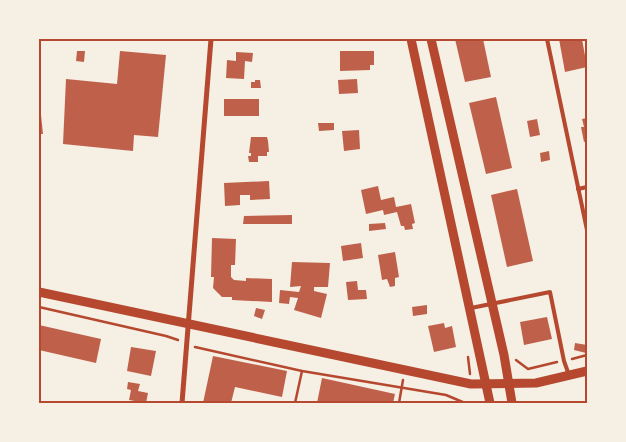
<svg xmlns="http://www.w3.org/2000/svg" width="626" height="442" viewBox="0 0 626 442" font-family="Jost,sans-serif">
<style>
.building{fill:#bf614a}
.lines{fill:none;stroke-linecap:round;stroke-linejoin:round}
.path{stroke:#b5482f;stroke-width:2.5}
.service{stroke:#b5482f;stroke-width:4}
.minor{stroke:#b5482f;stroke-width:5}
.tertiary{stroke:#b5482f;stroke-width:9}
.neatline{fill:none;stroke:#b5482f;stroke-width:2}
</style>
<rect width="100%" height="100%" fill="#f6efe4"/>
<!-- building -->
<g class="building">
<path d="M 455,39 L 483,39 L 491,77 L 465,82 Z"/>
<path d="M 559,39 L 582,39 L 587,67 L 565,72 Z"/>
<path d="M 77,51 L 85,51 L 84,62 L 76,61 Z"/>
<path d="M 120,51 L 166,55 L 158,137 L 134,135 L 133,151 L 63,144 L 66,79 L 117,84 Z"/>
<path d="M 340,51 L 374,51 L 374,65 L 370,65 L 370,70 L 340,71 Z"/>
<path d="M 236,52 L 253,53 L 252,62 L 245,61 L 244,79 L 226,78 L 227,60 L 236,61 Z"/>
<path d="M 357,79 L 358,93 L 339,94 L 338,80 Z"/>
<path d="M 255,80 L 260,80 L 261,88 L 251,88 L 251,82 L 255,82 Z"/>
<path d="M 496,97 L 512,168 L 486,174 L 469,103 Z"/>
<rect x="224" y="99" width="35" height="17"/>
<path d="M 41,115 L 43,134 L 39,134 L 39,116 Z"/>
<path d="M 587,118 L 587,141 L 584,142 L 581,127 L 584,127 L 582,119 Z"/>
<path d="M 537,119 L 540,135 L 530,137 L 527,121 Z"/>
<path d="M 318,123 L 334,123 L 334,130 L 319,131 Z"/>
<path d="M 359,130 L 360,149 L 344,151 L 342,131 Z"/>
<path d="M 251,137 L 267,137 L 268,141 L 269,152 L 267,152 L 267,156 L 258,156 L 258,162 L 249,162 L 248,156 L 251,156 L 251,153 L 249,153 Z"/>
<path d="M 549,151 L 550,160 L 541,162 L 540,153 Z"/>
<path d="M 269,181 L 270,199 L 250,200 L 250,195 L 240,195 L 240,205 L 225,206 L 224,183 Z"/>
<path d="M 378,186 L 381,200 L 394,197 L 396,207 L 411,204 L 415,223 L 412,224 L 413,229 L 405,230 L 404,226 L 401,226 L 397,212 L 384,215 L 383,210 L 366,214 L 361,190 Z"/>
<path d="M 517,189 L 533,261 L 507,267 L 491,195 Z"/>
<path d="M 292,215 L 292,224 L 243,224 L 244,216 Z"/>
<path d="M 385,223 L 386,229 L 369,231 L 369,224 Z"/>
<path d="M 212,238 L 236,239 L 235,265 L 231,265 L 231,277 L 234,280 L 246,281 L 246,278 L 272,279 L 272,302 L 232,300 L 232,297 L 222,297 L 213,288 L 214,277 L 211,277 Z"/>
<path d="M 361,243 L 363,258 L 343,261 L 341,246 Z"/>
<path d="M 395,252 L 399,277 L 395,278 L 395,286 L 390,287 L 387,279 L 382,280 L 378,255 Z"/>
<path d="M 292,262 L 330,263 L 328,287 L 314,287 L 314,291 L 327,294 L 321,318 L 294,310 L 298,298 L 290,297 L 289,304 L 279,303 L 280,290 L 299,292 L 301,286 L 290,287 Z"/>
<path d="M 357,281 L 358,290 L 366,290 L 367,299 L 348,300 L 346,282 Z"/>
<path d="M 427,305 L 427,314 L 413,316 L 412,307 Z"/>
<path d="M 256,308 L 265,310 L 262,319 L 254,316 Z"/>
<path d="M 547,317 L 552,339 L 524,345 L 520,322 Z"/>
<path d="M 444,323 L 445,328 L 452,326 L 456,347 L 434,352 L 428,326 Z"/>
<path d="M 39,325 L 101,339 L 96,363 L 39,350 Z"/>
<path d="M 575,343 L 587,345 L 586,353 L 574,350 Z"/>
<path d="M 131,347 L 156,351 L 151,376 L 127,371 Z"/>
<path d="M 213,356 L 287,371 L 282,397 L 235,387 L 231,403 L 203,403 Z"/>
<path d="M 322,378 L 395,394 L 393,403 L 317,403 Z"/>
<path d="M 128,382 L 140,384 L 138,391 L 148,393 L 146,403 L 129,400 L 131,390 L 127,389 Z"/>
</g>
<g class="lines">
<!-- path -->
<g class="path">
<path d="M 39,307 L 166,336 L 178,340"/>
<path d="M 195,347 L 302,371 L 446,395 L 465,403"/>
<path d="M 468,357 L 470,374"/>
<path d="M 572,359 L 587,355"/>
<path d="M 516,360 L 528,369 L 557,362"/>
<path d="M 295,403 L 302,371"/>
<path d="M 399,403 L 403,380"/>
</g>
<!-- service -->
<g class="service">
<path d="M 547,39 L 587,230"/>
<path d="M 578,189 L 587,187"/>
<path d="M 471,308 L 550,292 L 564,361 L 569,375"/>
</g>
<!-- minor -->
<path class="minor" d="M 182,403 L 211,39"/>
<!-- tertiary -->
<g class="tertiary">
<path d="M 411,39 L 490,403"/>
<path d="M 431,39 L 504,355 L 512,403"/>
<path d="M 39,292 L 471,384 L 536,383 L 587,371"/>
</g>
</g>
<!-- border -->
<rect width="626" height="442" fill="none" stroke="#f6efe4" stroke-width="80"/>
<rect x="40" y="40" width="546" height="362" class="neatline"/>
</svg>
